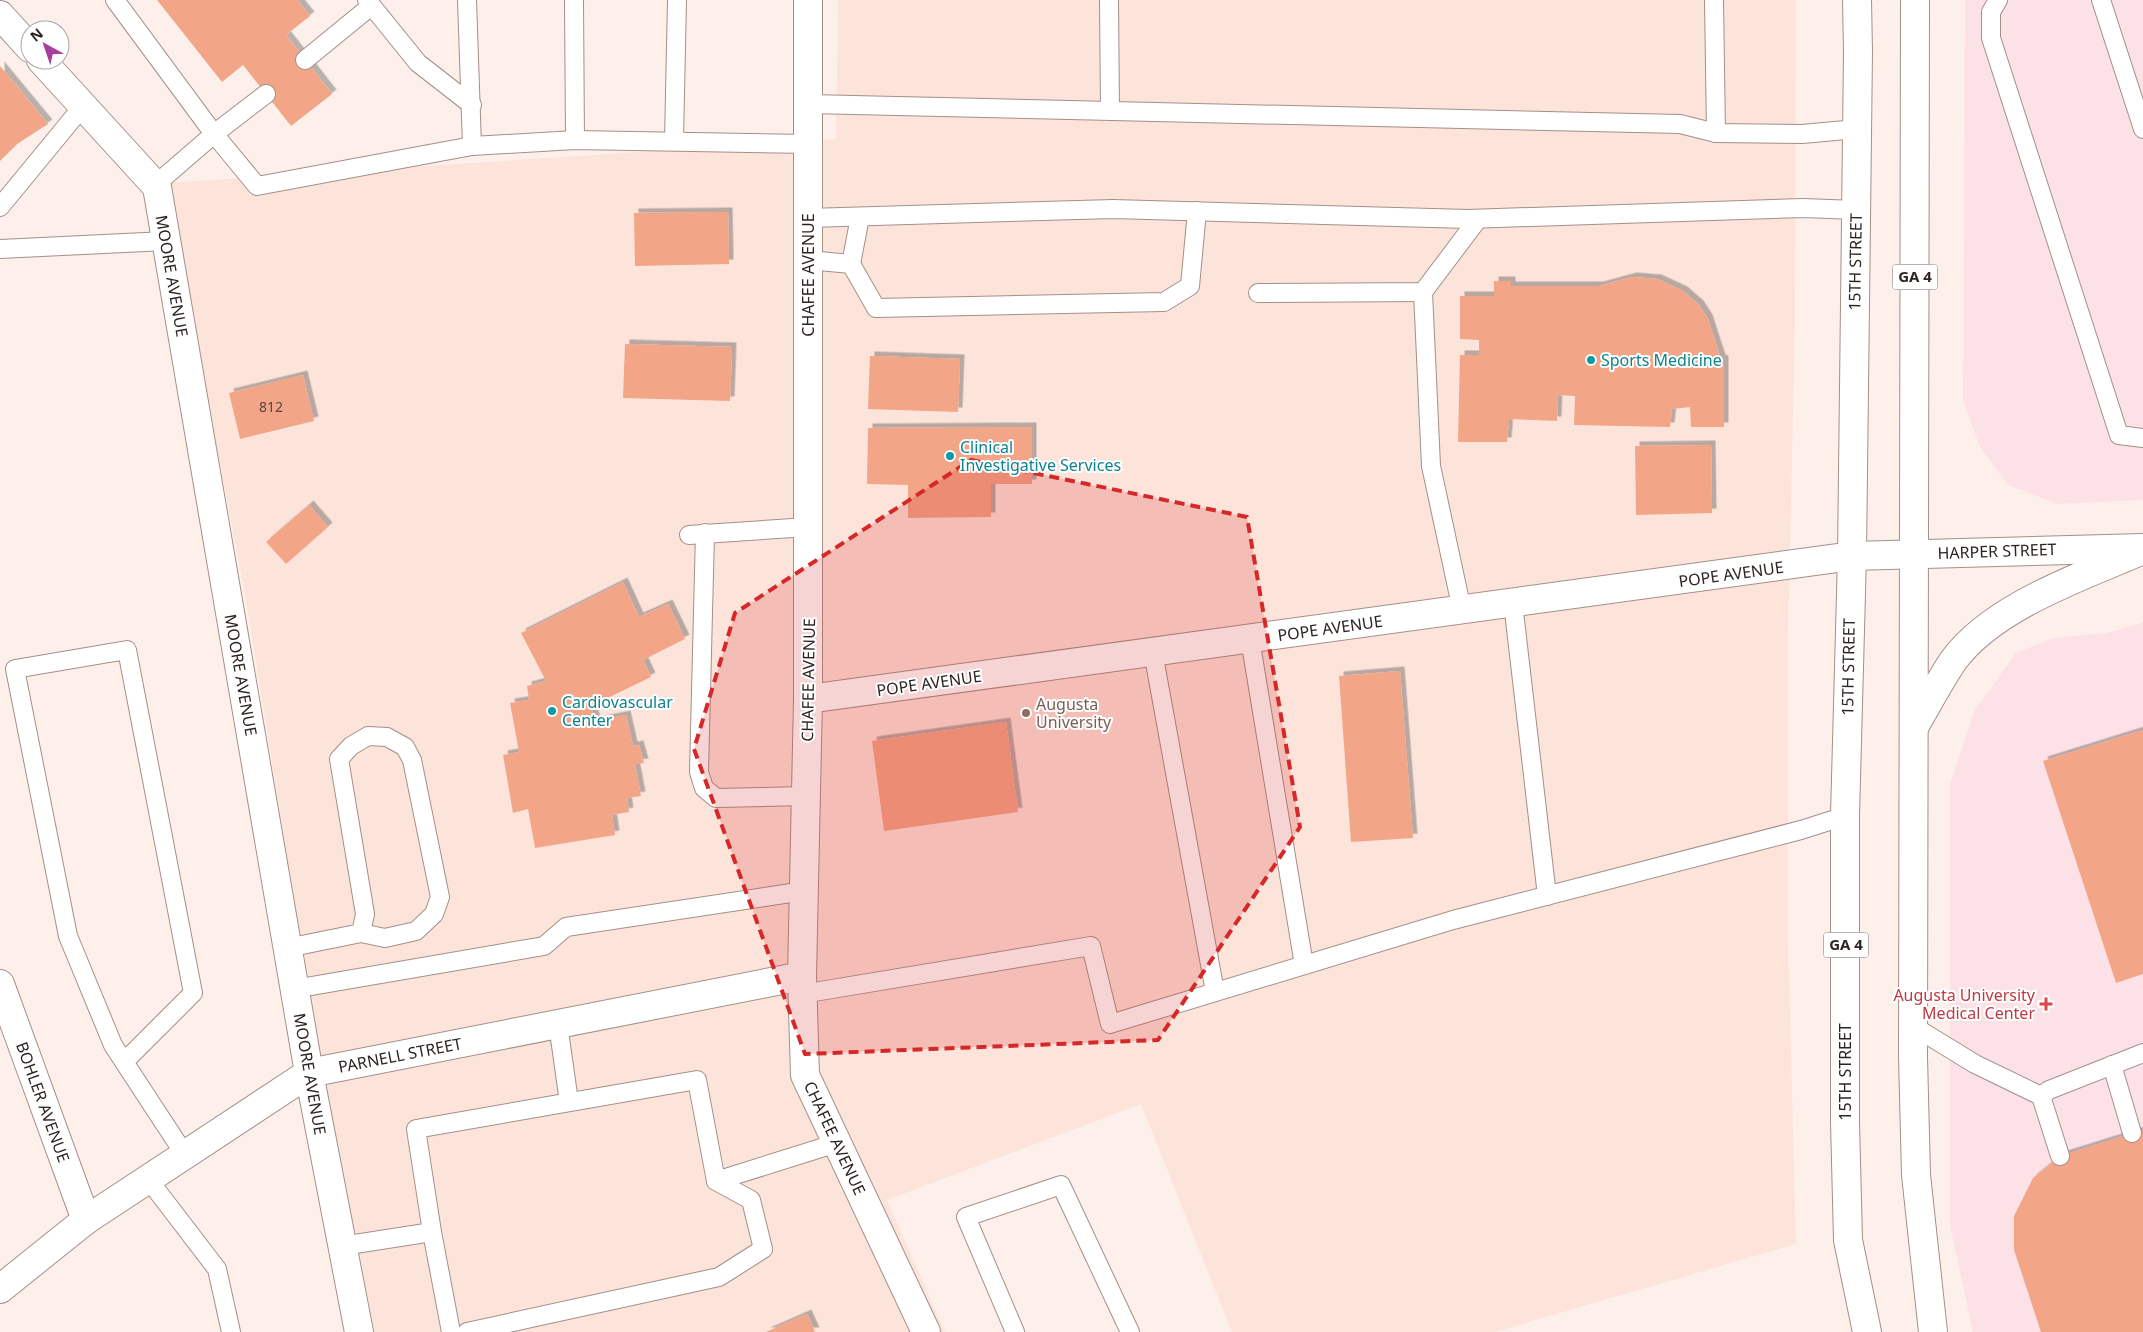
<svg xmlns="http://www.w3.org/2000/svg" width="2143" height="1332" viewBox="0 0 2143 1332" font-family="'Noto Sans',sans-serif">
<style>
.built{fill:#fce4db}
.medical{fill:#fce1e6}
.building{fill:#f2a687;filter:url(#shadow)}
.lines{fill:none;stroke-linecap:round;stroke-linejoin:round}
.service-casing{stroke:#a39088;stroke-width:20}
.minor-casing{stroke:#a39088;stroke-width:30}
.primary-casing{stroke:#a39088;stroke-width:30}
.service{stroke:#fff;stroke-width:18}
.minor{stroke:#fff;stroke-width:28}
.primary{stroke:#fff;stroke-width:28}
.marked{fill:#d62828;fill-opacity:0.2;stroke:#d62828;stroke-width:4;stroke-dasharray:10 6;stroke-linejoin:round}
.culture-dot{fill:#0f9aa8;stroke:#fff;stroke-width:2}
.education-dot{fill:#8d6e63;stroke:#fff;stroke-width:2}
.health-dot{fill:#e0444e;stroke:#fff;stroke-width:2}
.labels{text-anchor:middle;stroke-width:4;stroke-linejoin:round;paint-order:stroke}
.number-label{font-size:14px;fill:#5e443a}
.shield{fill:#fff;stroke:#6b6664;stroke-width:1}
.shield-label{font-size:15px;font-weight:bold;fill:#2c2421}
.street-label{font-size:16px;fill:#2c2421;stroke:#fff}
.culture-label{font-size:16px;fill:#0d838f;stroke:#fff;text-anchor:start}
.education-label{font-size:16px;fill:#785e54;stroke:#fff;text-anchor:start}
.health-label{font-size:16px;fill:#be3a42;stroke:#fff;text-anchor:end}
</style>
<defs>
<filter id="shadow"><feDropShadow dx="4.5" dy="-4.5" stdDeviation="0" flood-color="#0004"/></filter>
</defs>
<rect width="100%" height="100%" fill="#fdf0eb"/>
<!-- built -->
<path class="built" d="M 838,0 L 1796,0 L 1795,323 L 1788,641 L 1788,936 L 1796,1244 L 1495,1332 L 1232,1332 L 1141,1104 L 887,1200 L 945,1332 L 374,1332 L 316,1039 L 246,600 L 166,183 L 836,139 Z"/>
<!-- medical -->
<g class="medical">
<path d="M 1965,0 L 2143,0 L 2143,500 L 2057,504 L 2008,485 L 1980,447 L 1963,400 Z"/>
<path d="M 2143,622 L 2143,1332 L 1973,1332 L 1950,1226 L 1950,783 L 1975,710 L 2016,653 L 2053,638 L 2106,633 Z"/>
</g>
<!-- building -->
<g class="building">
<path d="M 157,0 L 297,0 L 310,16 L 286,35 L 332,94 L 291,126 L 243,65 L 222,82 Z"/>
<path d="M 0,66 L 48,124 L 17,144 L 0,161 Z"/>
<path d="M 728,212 L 729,264 L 635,266 L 634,213 Z"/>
<path d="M 1632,277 L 1657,279 L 1683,291 L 1699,305 L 1708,319 L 1721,359 L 1724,360 L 1724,427 L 1691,427 L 1690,407 L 1672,409 L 1670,427 L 1574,425 L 1575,396 L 1558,395 L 1557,421 L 1509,419 L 1507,442 L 1458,442 L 1460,355 L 1479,355 L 1479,340 L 1460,339 L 1460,296 L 1494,296 L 1494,281 L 1511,281 L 1511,286 L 1599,286 Z"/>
<path d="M 625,344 L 732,347 L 730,401 L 623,398 Z"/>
<path d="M 870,356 L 960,359 L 958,412 L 868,409 Z"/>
<path d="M 303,375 L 314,421 L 240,439 L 229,393 Z"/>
<path d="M 1032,427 L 1032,484 L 991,484 L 991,517 L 908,518 L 908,485 L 867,484 L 868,428 Z"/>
<path d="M 1711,445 L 1712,513 L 1636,515 L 1635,446 Z"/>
<path d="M 309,505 L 328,527 L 286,564 L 266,542 Z"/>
<path d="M 623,582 L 639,617 L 668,604 L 685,639 L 643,660 L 651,677 L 591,706 L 596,721 L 626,715 L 633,746 L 639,745 L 644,763 L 635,764 L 641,796 L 627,798 L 629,812 L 612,815 L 615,835 L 535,848 L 528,809 L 513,813 L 503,755 L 519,752 L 510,703 L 529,700 L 527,686 L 546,681 L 521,633 Z"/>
<path d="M 1400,671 L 1413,838 L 1351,842 L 1339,676 Z"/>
<path d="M 1006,722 L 1018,812 L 884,831 L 872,741 Z"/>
<path d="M 2143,730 L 2143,974 L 2116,983 L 2043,761 Z"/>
<path d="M 2143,1130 L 2143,1332 L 2041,1332 L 2014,1250 L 2014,1216 L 2033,1178 L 2060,1156 Z"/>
<path d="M 807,1314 L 815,1332 L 766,1332 Z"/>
</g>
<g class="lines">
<defs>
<g id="service">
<path d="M 115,0 L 214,134 L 257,186 L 472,146 L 575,140 L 809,144"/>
<path d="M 367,0 L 418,63 L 472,105"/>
<path d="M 467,0 L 472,146"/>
<path d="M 574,0 L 575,140"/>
<path d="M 1109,0 L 1110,110"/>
<path d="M 1714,0 L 1716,133"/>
<path d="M 1998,0 L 1991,12 L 1991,38 L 2119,435 L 2143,438"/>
<path d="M 2101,0 L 2143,129"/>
<path d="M 305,60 L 371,6"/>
<path d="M 809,104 L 1680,124 L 1716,133 L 1802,134 L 1857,129"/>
<path d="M 674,140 L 677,0"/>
<path d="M 155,185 L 214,134 L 266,94"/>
<path d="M 0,207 L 83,106"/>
<path d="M 808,218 L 1113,209 L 1468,219 L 1803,208 L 1856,210"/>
<path d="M 0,249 L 166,241"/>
<path d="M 808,260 L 851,264 L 876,308 L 1164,302 L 1190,286 L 1197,211"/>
<path d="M 851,264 L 860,217"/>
<path d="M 1423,292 L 1431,466 L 1462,610"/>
<path d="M 1258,293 L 1423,292 L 1478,219"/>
<path d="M 705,533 L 699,772 L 704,788 L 716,798 L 806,796"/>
<path d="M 689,535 L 808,527"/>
<path d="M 1513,603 L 1547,896"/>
<path d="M 1250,639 L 1304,965"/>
<path d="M 1153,652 L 1215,992"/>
<path d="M 287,948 L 361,933 L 385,938 L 416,931 L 434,914 L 440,897 L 412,760 L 405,747 L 387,737 L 368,736 L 351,746 L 339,759 L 365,914 L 361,933"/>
<path d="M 294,989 L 544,946 L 566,927 L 804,891"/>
<path d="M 802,994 L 1091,946 L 1110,1024 L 1453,920 L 1801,830 L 1845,816"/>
<path d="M 558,1024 L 569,1102"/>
<path d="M 1913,1026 L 1975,1064 L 2041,1096 L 2060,1156"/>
<path d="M 124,1062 L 193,993 L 127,650 L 15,669 L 68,936 L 113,1045 L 185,1155"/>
<path d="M 2112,1065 L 2132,1133"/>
<path d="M 2041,1096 L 2049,1090 L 2143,1053"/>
<path d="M 148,1179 L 217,1269 L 231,1332"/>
<path d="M 716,1181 L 837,1143"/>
<path d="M 432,1232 L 451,1332"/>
<path d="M 342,1246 L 432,1232 L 416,1129 L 697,1080 L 716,1181 L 751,1200 L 763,1249 L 719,1277 L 467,1332"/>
<path d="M 1015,1332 L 966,1217 L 1061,1185 L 1130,1332"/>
</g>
<g id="minor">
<path d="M 808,0 L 808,699 L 802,976 L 805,1075 L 926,1332"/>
<path d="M 0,15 L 30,48"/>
<path d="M 41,60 L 157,187 L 309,1073 L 359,1332"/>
<path d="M 808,699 L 1852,556 L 2143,548"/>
<path d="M 0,984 L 86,1220"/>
<path d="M 0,1289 L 86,1220 L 309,1073 L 802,976"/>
</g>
<g id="primary">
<path d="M 1857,0 L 1858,52 L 1852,556 L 1845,816 L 1845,1122 L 1848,1240 L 1867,1332"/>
<path d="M 1915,0 L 1913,1057 L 1916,1175 L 1933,1332"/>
<path d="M 1914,727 C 1927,705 1939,682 1953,661 C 1993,606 2083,576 2143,550"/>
</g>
</defs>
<!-- service casing -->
<use href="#service" class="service-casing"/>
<!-- minor casing -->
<use href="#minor" class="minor-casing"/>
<!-- primary casing -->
<use href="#primary" class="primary-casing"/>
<!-- service -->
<use href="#service" class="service"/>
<!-- minor -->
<use href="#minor" class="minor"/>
<!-- primary -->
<use href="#primary" class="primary"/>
</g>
<!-- marked area -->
<path class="marked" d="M 971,460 L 1247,517 L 1300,827 L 1158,1040 L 805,1054 L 694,749 L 735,613 Z"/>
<!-- markers -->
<g class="culture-dot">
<circle cx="1591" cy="360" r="5"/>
<circle cx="950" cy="456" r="5"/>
<circle cx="552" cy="711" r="5"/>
</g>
<circle class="education-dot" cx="1026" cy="713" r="5"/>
<path class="health-dot" d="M2043.5 996.5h5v5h5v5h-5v5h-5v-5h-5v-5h5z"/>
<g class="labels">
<!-- number labels -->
<g class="number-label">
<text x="271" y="412">812</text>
</g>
<!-- shield labels -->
<g class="shield">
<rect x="1892.5" y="264.5" width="45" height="25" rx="4"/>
<rect x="1823.5" y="932.5" width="45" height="25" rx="4"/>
</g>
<g class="shield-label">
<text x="1915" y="282">GA 4</text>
<text x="1846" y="950">GA 4</text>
</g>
<!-- street labels -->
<g class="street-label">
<text transform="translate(1855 262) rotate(-89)" y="6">15TH STREET</text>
<text transform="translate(808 275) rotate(-90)" y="6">CHAFEE AVENUE</text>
<text transform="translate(172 276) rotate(80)" y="6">MOORE AVENUE</text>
<text transform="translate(1997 551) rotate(-2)" y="6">HARPER STREET</text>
<text transform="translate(1731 574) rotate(-8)" y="6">POPE AVENUE</text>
<text transform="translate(1330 628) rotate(-8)" y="6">POPE AVENUE</text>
<text transform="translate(1848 667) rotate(-89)" y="6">15TH STREET</text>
<text transform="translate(241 675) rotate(80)" y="6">MOORE AVENUE</text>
<text transform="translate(808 680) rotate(-89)" y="6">CHAFEE AVENUE</text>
<text transform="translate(929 683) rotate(-8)" y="6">POPE AVENUE</text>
<text transform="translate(400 1055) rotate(-11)" y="6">PARNELL STREET</text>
<text transform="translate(1845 1072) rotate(-90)" y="6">15TH STREET</text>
<text transform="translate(310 1074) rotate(80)" y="6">MOORE AVENUE</text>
<text transform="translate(43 1102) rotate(70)" y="6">BOHLER AVENUE</text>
<text transform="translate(835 1138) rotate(65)" y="6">CHAFEE AVENUE</text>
</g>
<!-- culture labels -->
<g class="culture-label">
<text x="1601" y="366">Sports Medicine</text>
<text x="960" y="453">Clinical<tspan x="960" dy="18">Investigative Services</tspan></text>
<text x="562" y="708">Cardiovascular<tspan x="562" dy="18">Center</tspan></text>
</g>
<!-- education labels -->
<g class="education-label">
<text x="1036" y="710">Augusta<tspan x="1036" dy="18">University</tspan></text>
</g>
<!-- health labels -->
<g class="health-label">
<text x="2035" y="1001">Augusta University<tspan x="2035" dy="18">Medical Center</tspan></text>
</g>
</g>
<!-- north arrow -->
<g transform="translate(45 45) rotate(320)"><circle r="24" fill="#ffffff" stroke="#aba7a6"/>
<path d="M0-4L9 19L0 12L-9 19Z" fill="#a83d9e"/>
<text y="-8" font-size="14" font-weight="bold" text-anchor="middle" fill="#2c2421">N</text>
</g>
</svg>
